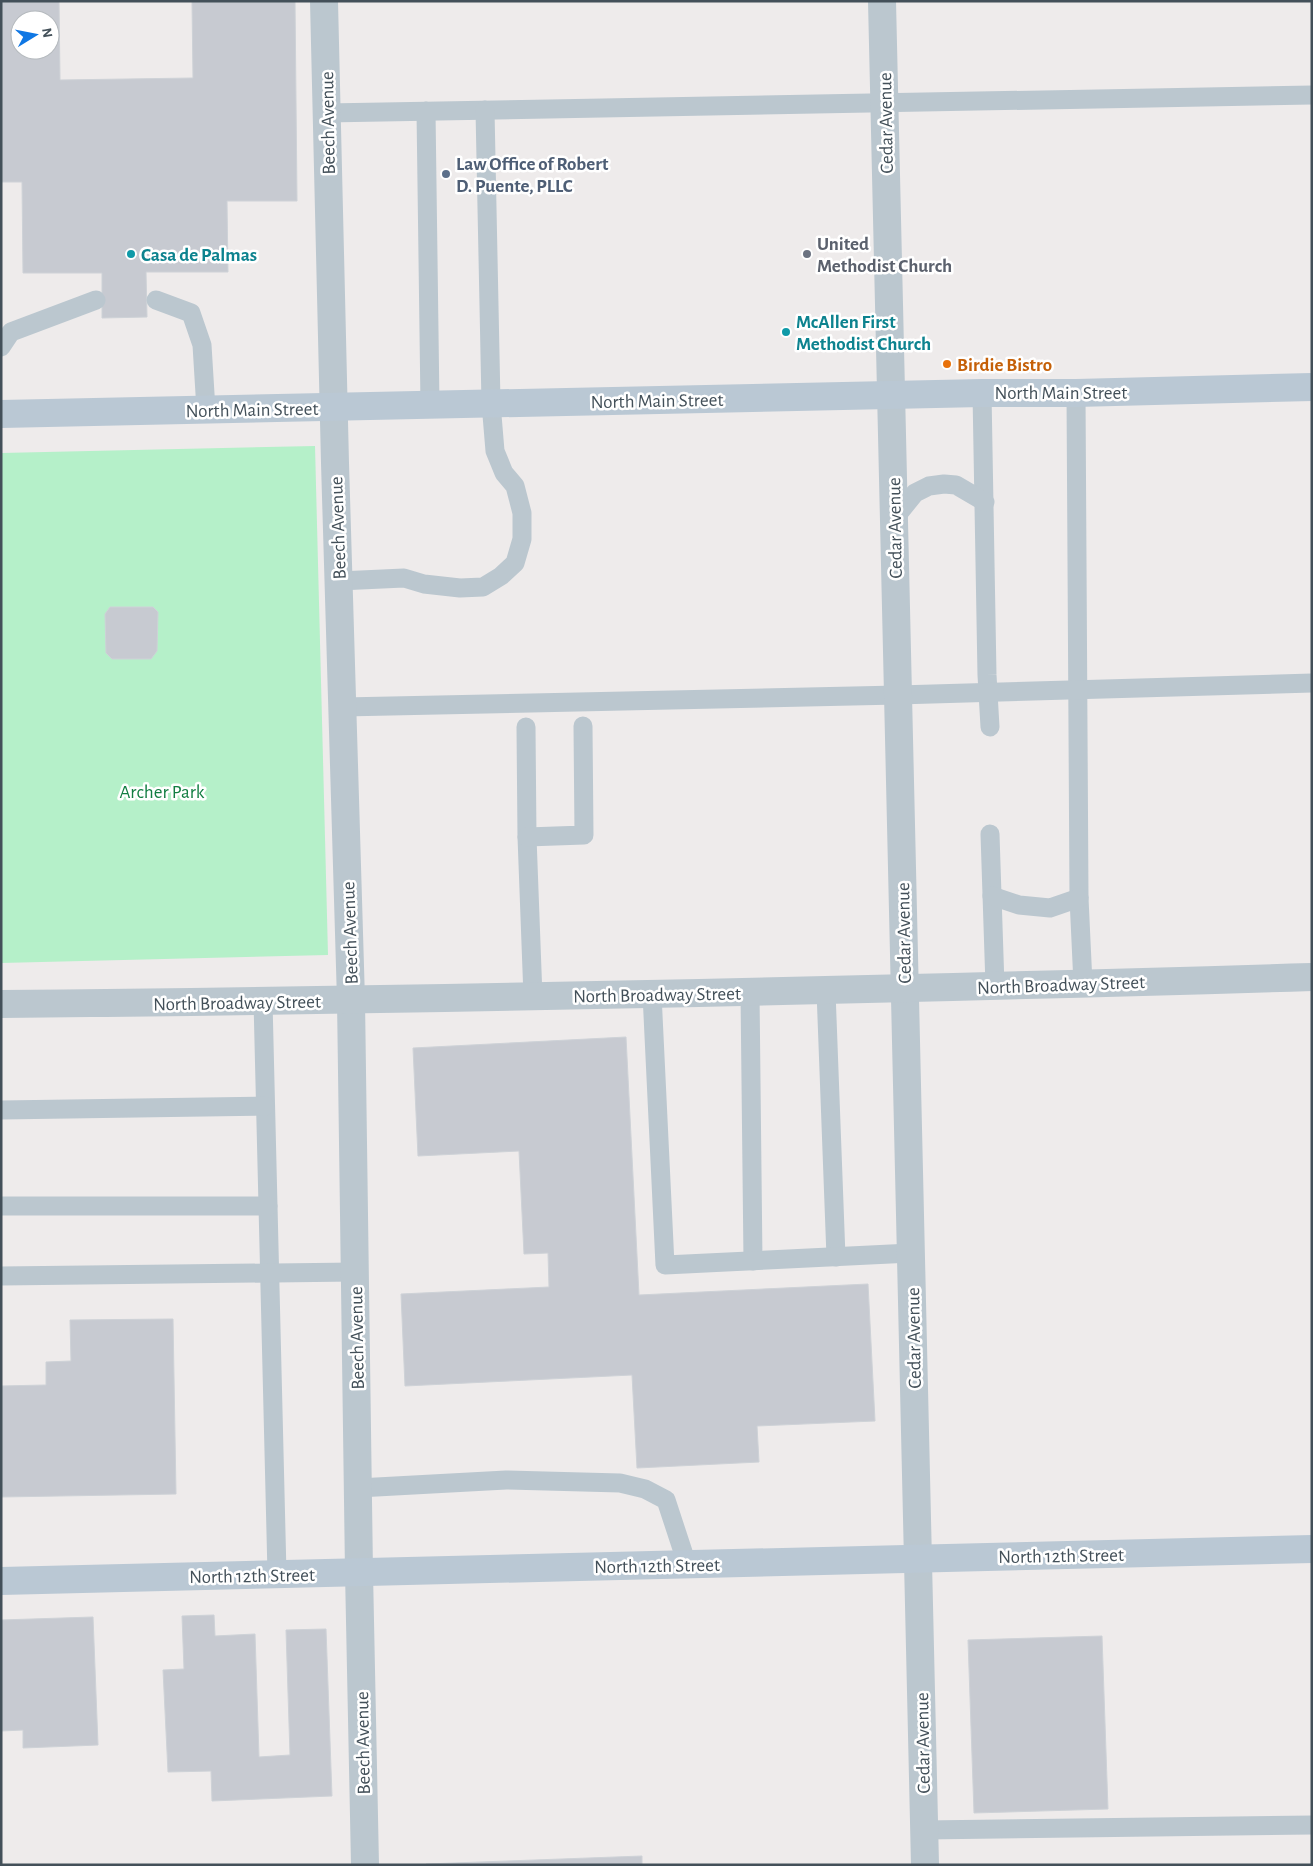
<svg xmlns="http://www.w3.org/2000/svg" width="1313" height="1866" viewBox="0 0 1313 1866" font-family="'Alegreya Sans',sans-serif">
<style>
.green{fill:#b5f0c9}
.building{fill:#c7cad1;stroke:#ced2d7;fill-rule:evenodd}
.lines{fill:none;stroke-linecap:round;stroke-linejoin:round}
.lane{stroke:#bbc7cf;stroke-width:19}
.street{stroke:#bbc7cf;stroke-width:28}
.secondary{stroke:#bac8d4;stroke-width:28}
.service-dot{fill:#5c6f8a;stroke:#fff;stroke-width:2}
.culture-dot{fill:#0f9aa8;stroke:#fff;stroke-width:2}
.worship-dot{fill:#6b7280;stroke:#fff;stroke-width:2}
.food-dot{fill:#e8710a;stroke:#fff;stroke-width:2}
.labels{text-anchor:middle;stroke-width:5;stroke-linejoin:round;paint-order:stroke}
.street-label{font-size:19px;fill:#435059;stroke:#fff}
.service-label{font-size:19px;font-weight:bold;fill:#4e5e75;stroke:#fff;text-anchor:start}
.worship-label{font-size:19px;font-weight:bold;fill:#5b616d;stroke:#fff;text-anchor:start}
.culture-label{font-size:19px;font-weight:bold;fill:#0d838f;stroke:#fff;text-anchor:start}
.food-label{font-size:19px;font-weight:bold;fill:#c56008;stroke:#fff;text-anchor:start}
.park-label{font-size:19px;fill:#117d41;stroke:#fff}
</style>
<rect width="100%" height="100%" fill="#eeebeb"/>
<!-- green -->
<path class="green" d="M 315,446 L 328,955 L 1,963 L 1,453 Z"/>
<!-- building -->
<g class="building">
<path d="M 1,1 L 59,1 L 60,80 L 193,78 L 192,1 L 295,1 L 297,201 L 227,201 L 228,272 L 146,272 L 147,317 L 102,318 L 102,273 L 23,273 L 22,182 L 1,182 ZM 20,20 L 50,20 L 50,50 L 20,50 Z"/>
<path d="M 110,607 L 153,607 L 158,612 L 157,651 L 151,659 L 112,659 L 106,653 L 105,614 Z"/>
<path d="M 626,1037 L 639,1295 L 868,1284 L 875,1421 L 757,1426 L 759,1462 L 637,1468 L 632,1375 L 405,1386 L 401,1294 L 549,1287 L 548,1253 L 524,1254 L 519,1151 L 418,1156 L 413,1048 Z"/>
<path d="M 173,1319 L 176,1494 L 1,1497 L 1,1386 L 46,1385 L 46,1362 L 71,1361 L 70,1320 Z"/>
<path d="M 214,1615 L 215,1636 L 255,1634 L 259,1757 L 290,1755 L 286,1630 L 326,1629 L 332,1796 L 212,1801 L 211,1771 L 168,1772 L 163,1670 L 184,1669 L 182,1616 Z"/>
<path d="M 93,1617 L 98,1745 L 23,1748 L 23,1730 L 1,1731 L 1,1620 Z"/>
<path d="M 1102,1636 L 1108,1809 L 974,1813 L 968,1640 Z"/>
<path d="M 642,1856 L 642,1865 L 426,1865 L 426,1864 Z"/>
</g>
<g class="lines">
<!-- lane -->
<g class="lane">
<path d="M 426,111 L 430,405"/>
<path d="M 326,113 L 1312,95"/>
<path d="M 156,300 L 191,313 L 202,345 L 206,410"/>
<path d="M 1,347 L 11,332 L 96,300"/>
<path d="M 982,393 L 987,675 L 990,727"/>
<path d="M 1076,393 L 1079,898 L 1083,984"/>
<path d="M 894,519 L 915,493 L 929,486 L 944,484 L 956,485 L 985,502"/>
<path d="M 339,581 L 404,578 L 424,584 L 460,588 L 483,587 L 501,576 L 515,563 L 522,539 L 522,513 L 515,486 L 504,473 L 495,451 L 491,403 L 485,110"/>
<path d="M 343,707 L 898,695 L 1312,683"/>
<path d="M 526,727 L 527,837 L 533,997"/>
<path d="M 990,834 L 995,986"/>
<path d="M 527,837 L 584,835 L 583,726"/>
<path d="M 992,896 L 1019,905 L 1050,908 L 1079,898"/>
<path d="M 826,991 L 836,1257"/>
<path d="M 750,992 L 753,1261"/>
<path d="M 652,994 L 665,1265 L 911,1253"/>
<path d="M 263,1001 L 277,1574"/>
<path d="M 1,1110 L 265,1106"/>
<path d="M 1,1206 L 268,1206"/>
<path d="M 1,1276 L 355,1272"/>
<path d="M 358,1488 L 506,1480 L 620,1483 L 645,1489 L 666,1500 L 687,1564"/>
<path d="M 924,1830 L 1312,1825"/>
</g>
<!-- street -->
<g class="street">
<path d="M 324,1 L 335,463 L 351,1000 L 359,1572 L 365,1865"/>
<path d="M 882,1 L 925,1865"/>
<path d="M 1,1004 C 438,1000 875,990 1312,977"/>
</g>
<!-- secondary -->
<g class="secondary">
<path d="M 1,414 L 982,393 L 1076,393 L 1312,387"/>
<path d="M 1,1581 L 1312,1549"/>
</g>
</g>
<!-- markers -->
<circle class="service-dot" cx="446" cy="174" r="5"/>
<g class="culture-dot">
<circle cx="131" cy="254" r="5"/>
<circle cx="786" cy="332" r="5"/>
</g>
<circle class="worship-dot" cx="807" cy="254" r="5"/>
<circle class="food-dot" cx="947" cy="364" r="5"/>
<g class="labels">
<!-- street labels -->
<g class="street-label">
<text transform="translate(327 123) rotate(-91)" y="7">Beech Avenue</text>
<text transform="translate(885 123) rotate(-91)" y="7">Cedar Avenue</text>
<text x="1061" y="399">North Main Street</text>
<text transform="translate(657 400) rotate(-1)" y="7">North Main Street</text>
<text transform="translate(252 409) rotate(-1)" y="7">North Main Street</text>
<text transform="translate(337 528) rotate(-92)" y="7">Beech Avenue</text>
<text transform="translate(894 528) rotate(-91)" y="7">Cedar Avenue</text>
<text transform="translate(349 933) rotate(-92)" y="7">Beech Avenue</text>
<text transform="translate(903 933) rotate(-91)" y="7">Cedar Avenue</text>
<text transform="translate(1061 984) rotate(-2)" y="7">North Broadway Street</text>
<text transform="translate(657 994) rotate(-1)" y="7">North Broadway Street</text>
<text transform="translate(237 1002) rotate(-1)" y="7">North Broadway Street</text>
<text transform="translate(356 1338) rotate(-91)" y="7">Beech Avenue</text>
<text transform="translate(913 1338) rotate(-91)" y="7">Cedar Avenue</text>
<text transform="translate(1061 1555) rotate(-1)" y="7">North 12th Street</text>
<text transform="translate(657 1565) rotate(-1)" y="7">North 12th Street</text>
<text transform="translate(252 1575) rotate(-1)" y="7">North 12th Street</text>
<text transform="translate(362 1743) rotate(-91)" y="7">Beech Avenue</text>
<text transform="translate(922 1743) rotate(-91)" y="7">Cedar Avenue</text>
</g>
<!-- service labels -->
<g class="service-label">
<text x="456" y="170">Law Office of Robert<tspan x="456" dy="22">D. Puente, PLLC</tspan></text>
</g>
<!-- worship labels -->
<g class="worship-label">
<text x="817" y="250">United<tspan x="817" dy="22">Methodist Church</tspan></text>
</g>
<!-- culture labels -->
<g class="culture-label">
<text x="141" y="261">Casa de Palmas</text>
<text x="796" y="328">McAllen First<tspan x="796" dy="22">Methodist Church</tspan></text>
</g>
<!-- food labels -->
<g class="food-label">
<text x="957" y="371">Birdie Bistro</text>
</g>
<!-- park labels -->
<g class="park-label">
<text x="162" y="798">Archer Park</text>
</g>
</g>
<!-- border -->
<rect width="1313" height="1866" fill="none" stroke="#435059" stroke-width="5"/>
<!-- north arrow -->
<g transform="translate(35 35) rotate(80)"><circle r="24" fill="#ffffff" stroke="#b4b9bd"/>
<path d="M0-4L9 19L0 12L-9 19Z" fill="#0f77e4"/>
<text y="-8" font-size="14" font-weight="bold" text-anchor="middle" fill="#435059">N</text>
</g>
</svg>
